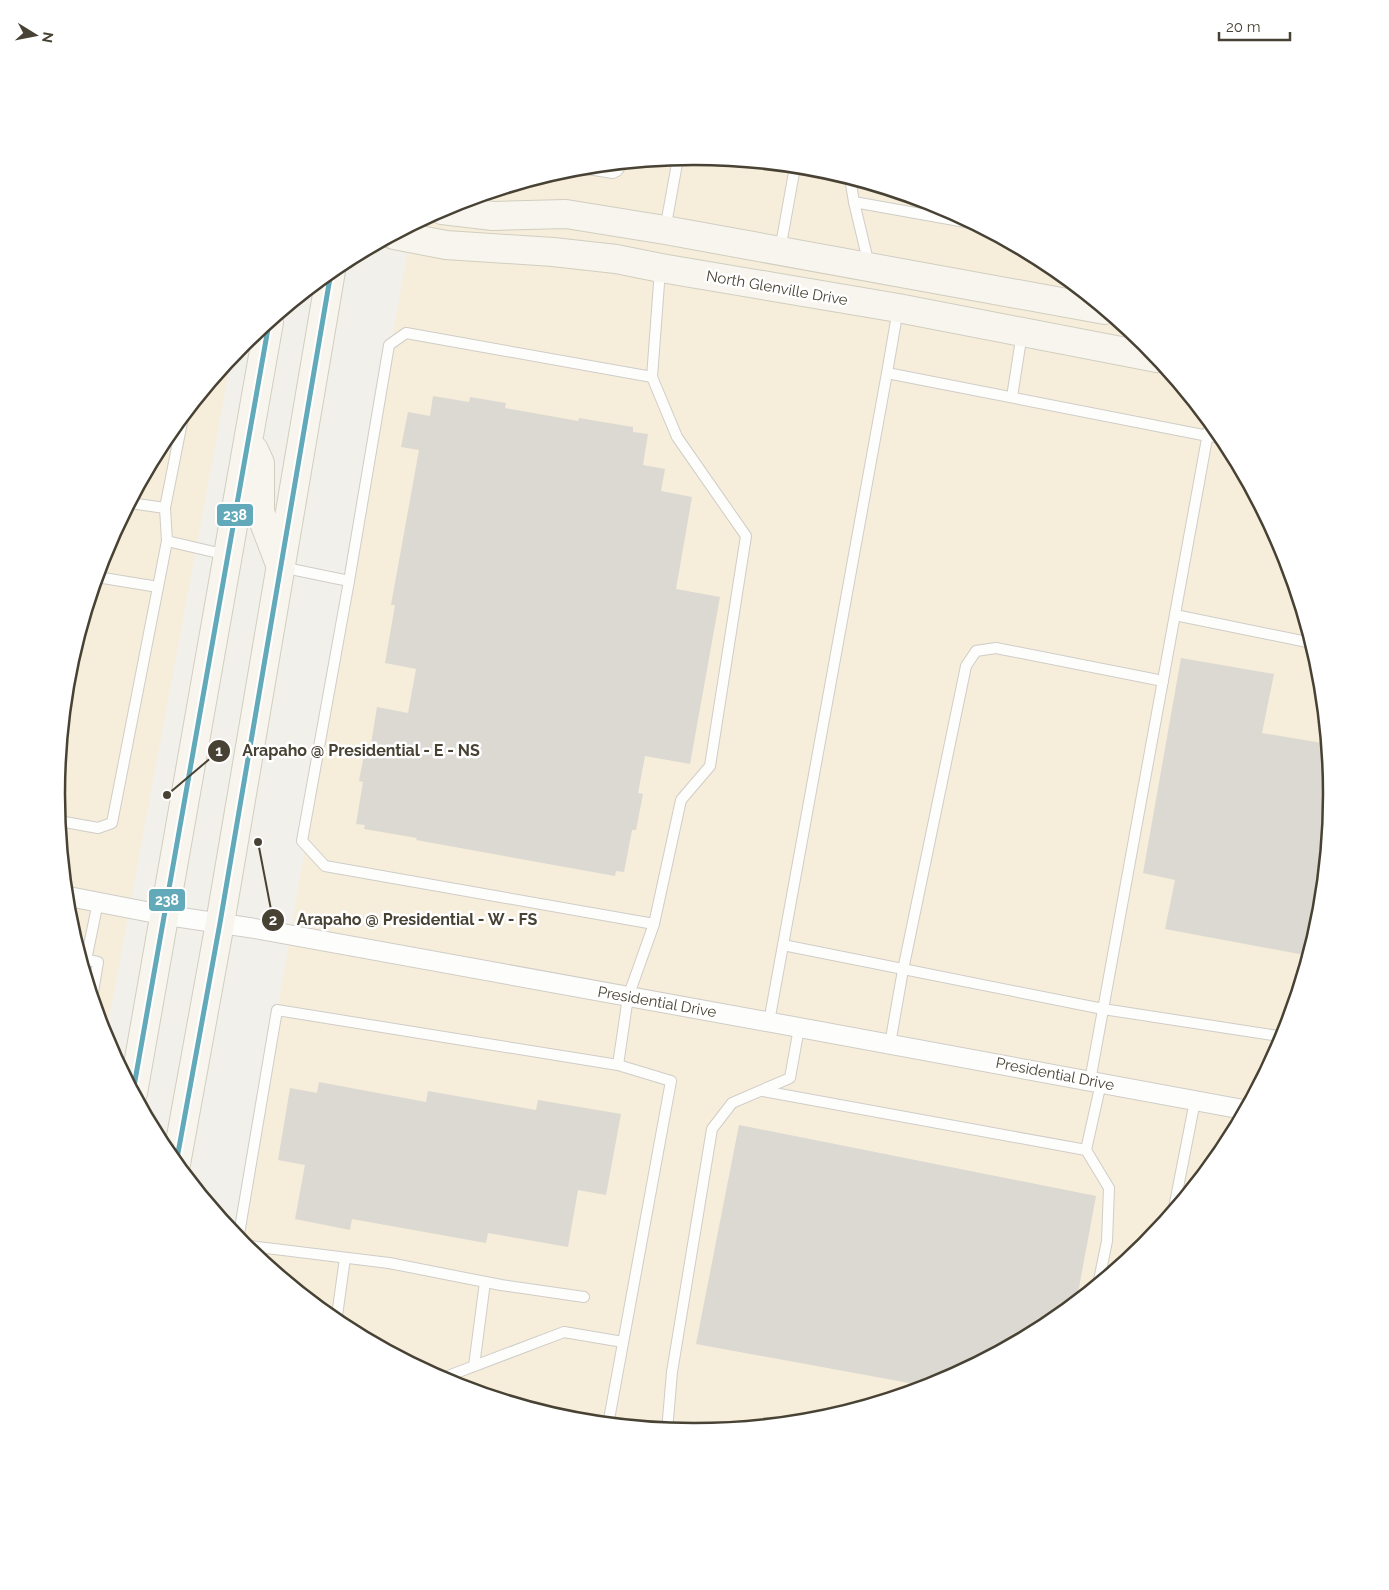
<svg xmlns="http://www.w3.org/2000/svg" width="1389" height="1590" viewBox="0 0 1389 1590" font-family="Raleway,sans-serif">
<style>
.commercial{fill:#f6eddb}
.building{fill:#dbd9d2}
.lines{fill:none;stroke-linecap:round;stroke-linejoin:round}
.lane-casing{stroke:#d0cdc7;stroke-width:12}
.street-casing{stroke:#d0cdc7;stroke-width:21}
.secondary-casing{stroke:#d1cec0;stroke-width:30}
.lane{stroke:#fdfdfc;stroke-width:10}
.street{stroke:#fdfdfc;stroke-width:19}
.secondary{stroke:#f7f5ee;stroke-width:28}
.bus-1-casing{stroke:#fff;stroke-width:9}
.bus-1{stroke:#62aaba;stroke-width:5}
.labels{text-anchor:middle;stroke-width:5;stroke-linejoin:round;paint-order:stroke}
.street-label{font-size:15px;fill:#484234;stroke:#fff}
.rim{fill:none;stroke:#484234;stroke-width:2.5}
.leader{fill:none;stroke:#484234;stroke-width:2}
.callout-dot{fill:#484234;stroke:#fff;stroke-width:2}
.mark-label{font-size:15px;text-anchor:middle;font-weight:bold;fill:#fff}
.callout-label{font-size:16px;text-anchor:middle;font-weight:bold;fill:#484234;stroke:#fff;stroke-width:5;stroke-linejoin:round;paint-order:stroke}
.line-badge{stroke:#fff;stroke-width:2}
.badge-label{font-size:14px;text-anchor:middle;font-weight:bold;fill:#fff}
</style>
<rect width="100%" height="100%" fill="#f2f0ea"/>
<!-- commercial -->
<g class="commercial">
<path d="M 695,157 L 819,169 L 939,205 L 1049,264 L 1146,344 L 1225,441 L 1284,551 L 1321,671 L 1333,795 L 1320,920 L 1284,1040 L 1225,1150 L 1146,1247 L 1049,1326 L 938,1385 L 819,1421 L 694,1433 L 570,1421 L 450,1385 L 340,1326 L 243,1246 L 238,1240 L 412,226 L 451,205 L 570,169 Z"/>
<path d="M 231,359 L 105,1040 L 68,919 L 56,795 L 69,670 L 105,550 L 164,440 Z"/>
</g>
<!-- building -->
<g class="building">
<path d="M 433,396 L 469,402 L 470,397 L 506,403 L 505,408 L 578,421 L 579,418 L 633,427 L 633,432 L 648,434 L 643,465 L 665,469 L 661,491 L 692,497 L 676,589 L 720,597 L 690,764 L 645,756 L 638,793 L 643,794 L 636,830 L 632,830 L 624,872 L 616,871 L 615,876 L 416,840 L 417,838 L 364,829 L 365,825 L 356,824 L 363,782 L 359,781 L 366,744 L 371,744 L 377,707 L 408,713 L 416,669 L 385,663 L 395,605 L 391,605 L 419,450 L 401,447 L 408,412 L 430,416 Z"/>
<path d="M 1181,658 L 1274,674 L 1262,733 L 1328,744 L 1333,795 L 1320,920 L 1310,956 L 1165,929 L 1175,880 L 1143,873 Z"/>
<path d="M 319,1082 L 426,1102 L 428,1091 L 536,1110 L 538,1100 L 621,1114 L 606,1195 L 578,1190 L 568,1247 L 488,1233 L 486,1243 L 352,1219 L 350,1230 L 295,1219 L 305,1165 L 278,1160 L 290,1088 L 317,1093 Z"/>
<path d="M 739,1125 L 1096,1196 L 1076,1304 L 1049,1326 L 938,1385 L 931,1387 L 696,1344 Z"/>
</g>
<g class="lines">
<defs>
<g id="lane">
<path d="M 581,168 L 613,173 L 617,171 L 622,164"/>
<path d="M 850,178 L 854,202"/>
<path d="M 665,230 L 678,158"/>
<path d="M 780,250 L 795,167"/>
<path d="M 869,265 L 854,202 L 971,223"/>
<path d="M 898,309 L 887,373 L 1208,436 L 1223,438"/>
<path d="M 1012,397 L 1022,333"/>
<path d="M 183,417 L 165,508 L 167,541 L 227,555"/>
<path d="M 130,503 L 165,508"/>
<path d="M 281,567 L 349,581 L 389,345 L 406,333 L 652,377"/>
<path d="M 97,577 L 158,587"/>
<path d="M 349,581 L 302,841 L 325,866 L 654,924"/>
<path d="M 1175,615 L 1312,643"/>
<path d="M 59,821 L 98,828 L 112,823 L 167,541"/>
<path d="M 783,945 L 1103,1009 L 1285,1037"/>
<path d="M 82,959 L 98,962 L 92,998"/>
<path d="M 86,960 L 98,902"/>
<path d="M 769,1022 L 887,373"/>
<path d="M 890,1044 L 903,970 L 966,666 L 976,651 L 996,648 L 1163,681"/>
<path d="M 1090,1081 L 1210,422"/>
<path d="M 763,1091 L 1086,1150"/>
<path d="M 1173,1213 L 1195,1101"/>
<path d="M 238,1240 L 277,1010 L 618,1065 L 628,997 L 654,924 L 681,800 L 710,766 L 746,536 L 677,437 L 652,377 L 660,270"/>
<path d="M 242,1245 L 389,1263 L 501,1285 L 584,1297"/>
<path d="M 1098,1285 L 1107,1241 L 1109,1188 L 1086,1150 L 1101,1083"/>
<path d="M 336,1323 L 345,1258"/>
<path d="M 474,1366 L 485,1282"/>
<path d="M 440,1379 L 564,1332 L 623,1342"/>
<path d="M 608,1425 L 671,1081 L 618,1065"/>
<path d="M 667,1431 L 672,1372 L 712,1129 L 732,1103 L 790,1078 L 799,1028"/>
</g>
<path id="street" d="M 66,896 L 164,915 L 252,928 L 769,1022 L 1246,1110"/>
<g id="secondary">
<path d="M 442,210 L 493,216 L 566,214 L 665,230 L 1105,310"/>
<path d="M 394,235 L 446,245 L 553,252 L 616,259 L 661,268 L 898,308 L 1157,358"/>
<path d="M 254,450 L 260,463 L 260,512 L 281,567"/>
<path d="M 133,1093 L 269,322"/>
<path d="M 176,1164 L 220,923 L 331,271"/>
</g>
</defs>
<!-- lane casing -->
<use href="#lane" class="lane-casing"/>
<!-- street casing -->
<use href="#street" class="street-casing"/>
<!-- secondary casing -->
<use href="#secondary" class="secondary-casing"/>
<!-- lane -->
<use href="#lane" class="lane"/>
<!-- street -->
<use href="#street" class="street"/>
<!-- secondary -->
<use href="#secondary" class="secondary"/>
<defs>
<g id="bus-1">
<path d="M 133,1092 L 269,323"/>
<path d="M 176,1164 L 220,923 L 331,272"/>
</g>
</defs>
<!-- bus-1 casing -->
<use href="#bus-1" class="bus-1-casing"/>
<!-- bus-1 -->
<use href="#bus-1" class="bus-1"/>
</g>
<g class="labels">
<!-- street labels -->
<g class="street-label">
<text transform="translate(777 288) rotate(10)" y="5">North Glenville Drive</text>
<text transform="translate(657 1002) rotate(10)" y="5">Presidential Drive</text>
<text transform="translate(1055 1074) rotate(11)" y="5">Presidential Drive</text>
</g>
</g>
<!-- crop -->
<path d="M0 0H1389V1590H0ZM65 794a629 629 0 1 1 1258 0a629 629 0 1 1-1258 0Z" fill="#fff" fill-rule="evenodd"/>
<path class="rim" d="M65 794a629 629 0 1 1 1258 0a629 629 0 1 1-1258 0Z"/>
<!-- callouts -->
<path class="leader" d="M167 795L219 751M258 842L273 920"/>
<g class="callout-dot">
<circle cx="167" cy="795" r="5"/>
<circle cx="258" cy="842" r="5"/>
<circle cx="219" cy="751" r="12"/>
<circle cx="273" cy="920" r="12"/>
</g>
<g class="mark-label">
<text x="219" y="756">1</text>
<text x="273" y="925">2</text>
</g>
<g class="callout-label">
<text x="361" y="756">Arapaho @ Presidential - E - NS</text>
<text x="417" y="925">Arapaho @ Presidential - W - FS</text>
</g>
<g class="line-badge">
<rect x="216" y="503" width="38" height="24" rx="5" fill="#62aaba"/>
<rect x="148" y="888" width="38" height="24" rx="5" fill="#62aaba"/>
</g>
<g class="badge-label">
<text x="235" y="520">238</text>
<text x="167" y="905">238</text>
</g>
<!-- north arrow -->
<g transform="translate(35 35) rotate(100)" stroke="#ffffff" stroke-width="4" paint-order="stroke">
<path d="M0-4L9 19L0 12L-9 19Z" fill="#484234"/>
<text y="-8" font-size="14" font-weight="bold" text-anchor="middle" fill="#484234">N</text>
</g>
<!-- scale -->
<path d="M1219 32v8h71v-8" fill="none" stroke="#484234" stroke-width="2.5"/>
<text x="1226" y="32" font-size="15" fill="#484234" stroke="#ffffff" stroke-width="4" paint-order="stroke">20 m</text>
</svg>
